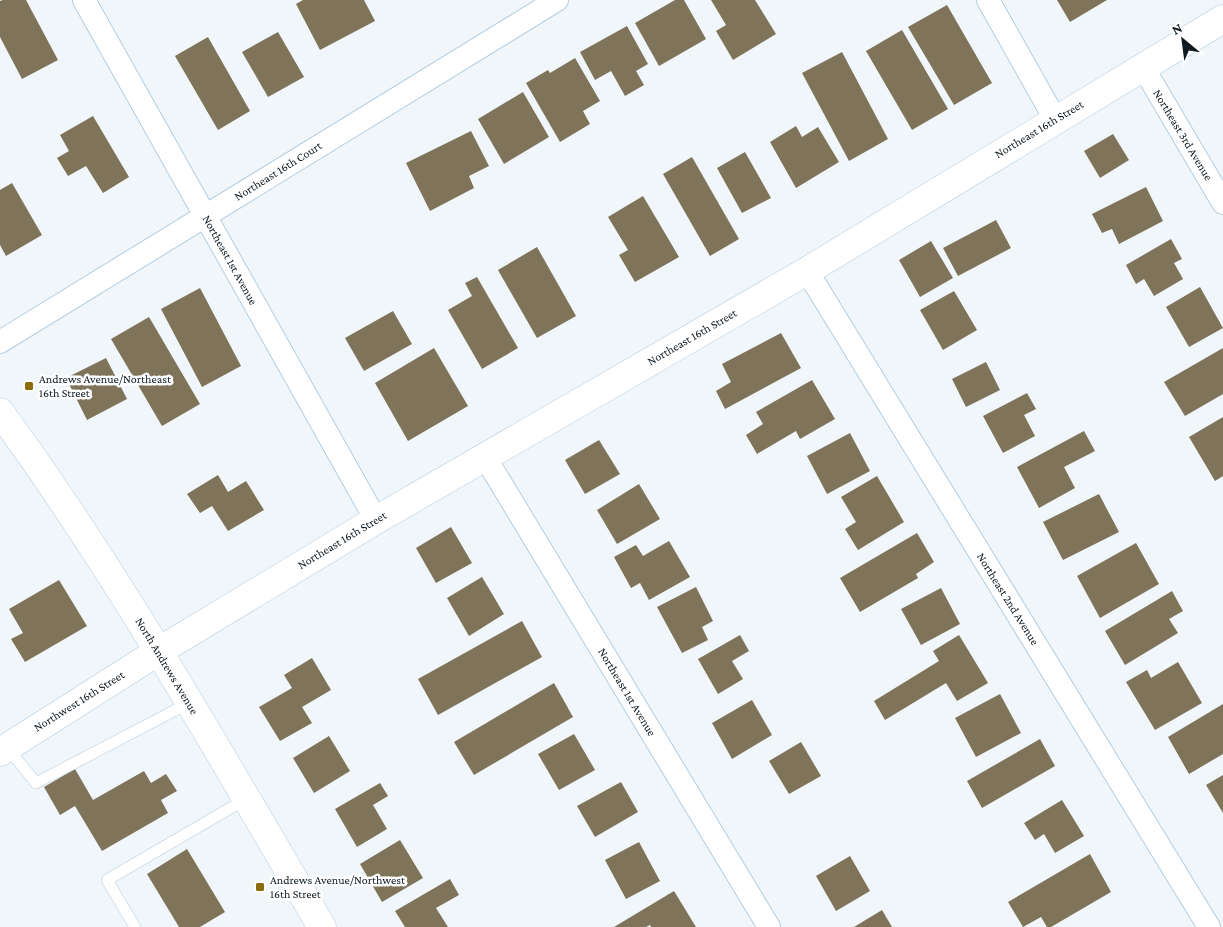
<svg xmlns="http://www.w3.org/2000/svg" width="1223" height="927" viewBox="0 0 1223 927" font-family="'Crimson Pro',serif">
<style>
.building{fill:#7f7459}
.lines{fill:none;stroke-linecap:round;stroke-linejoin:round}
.lane-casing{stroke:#b2cee1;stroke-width:12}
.street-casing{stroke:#b2cee1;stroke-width:24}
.secondary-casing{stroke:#b2cee1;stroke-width:29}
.lane{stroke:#fff;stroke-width:11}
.street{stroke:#fff;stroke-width:22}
.secondary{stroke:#fff;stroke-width:28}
.poi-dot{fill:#8b6c0d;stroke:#fff;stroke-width:2}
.labels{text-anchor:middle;stroke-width:5;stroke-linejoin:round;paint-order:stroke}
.street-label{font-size:12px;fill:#0e1920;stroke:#fff}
.poi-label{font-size:12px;fill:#0e1920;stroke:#fff;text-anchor:start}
</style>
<rect width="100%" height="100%" fill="#f1f6fb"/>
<!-- building -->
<g class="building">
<path d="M 3,0 L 26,0 L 58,60 L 22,79 L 0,37 L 0,1 Z"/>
<path d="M 303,0 L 364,0 L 375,21 L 320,50 L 296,4 Z"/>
<path d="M 675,0 L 684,0 L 706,39 L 659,66 L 635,23 Z"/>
<path d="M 711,0 L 755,0 L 776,34 L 733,60 L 716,31 L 726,25 Z"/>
<path d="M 1057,0 L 1107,0 L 1070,22 Z"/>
<path d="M 947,5 L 992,83 L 954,105 L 908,27 Z"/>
<path d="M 627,26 L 648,64 L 636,71 L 644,85 L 625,96 L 611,71 L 595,80 L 580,52 Z"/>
<path d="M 902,30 L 948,109 L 912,130 L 866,51 Z"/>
<path d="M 278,32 L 304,77 L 268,97 L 242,52 Z"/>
<path d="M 208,37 L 250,111 L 218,130 L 175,56 Z"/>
<path d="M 842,52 L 888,139 L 849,161 L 802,73 Z"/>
<path d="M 575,58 L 600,101 L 583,111 L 590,124 L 560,142 L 526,83 L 548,70 L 550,73 Z"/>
<path d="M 523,92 L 549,137 L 504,164 L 478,119 Z"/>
<path d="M 93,116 L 129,177 L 103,193 L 86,166 L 68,176 L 57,158 L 69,151 L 60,135 Z"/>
<path d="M 796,126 L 802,137 L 818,127 L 839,162 L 796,188 L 770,142 Z"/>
<path d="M 471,131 L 489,166 L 469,176 L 474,188 L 430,211 L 406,163 Z"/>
<path d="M 1113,134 L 1129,160 L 1100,178 L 1084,151 Z"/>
<path d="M 745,152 L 771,198 L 742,213 L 717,168 Z"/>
<path d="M 692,157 L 739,239 L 710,256 L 663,174 Z"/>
<path d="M 12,183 L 42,235 L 6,256 L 0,245 L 0,190 Z"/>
<path d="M 1146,187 L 1163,221 L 1119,244 L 1112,229 L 1102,233 L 1092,214 Z"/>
<path d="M 643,196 L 679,257 L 635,282 L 619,255 L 628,250 L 608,217 Z"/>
<path d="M 996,220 L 1011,248 L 958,276 L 943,248 Z"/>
<path d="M 1171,239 L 1182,259 L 1174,263 L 1183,279 L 1154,296 L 1144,279 L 1136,284 L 1126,265 Z"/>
<path d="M 931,241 L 953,278 L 920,297 L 899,260 Z"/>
<path d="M 537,247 L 576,316 L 537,338 L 498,270 Z"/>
<path d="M 477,277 L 518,348 L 482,369 L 448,310 L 472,296 L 465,283 Z"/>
<path d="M 1200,287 L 1223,328 L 1189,347 L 1166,307 Z"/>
<path d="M 200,288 L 241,366 L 202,387 L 161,309 Z"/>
<path d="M 954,291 L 977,330 L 943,350 L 920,310 Z"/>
<path d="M 393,311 L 412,344 L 364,371 L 345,338 Z"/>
<path d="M 149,317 L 200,404 L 162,426 L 111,339 Z"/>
<path d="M 781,333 L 801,368 L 725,409 L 716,391 L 731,382 L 722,364 Z"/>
<path d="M 434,348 L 468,406 L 408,441 L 375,383 Z"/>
<path d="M 1223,348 L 1223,394 L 1185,416 L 1164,382 Z"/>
<path d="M 106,358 L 127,399 L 87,420 L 66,378 Z"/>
<path d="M 986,362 L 1000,390 L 966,407 L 952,379 Z"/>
<path d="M 812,380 L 835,419 L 800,439 L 796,431 L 757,454 L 746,435 L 763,424 L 756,412 Z"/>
<path d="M 1027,393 L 1036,409 L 1024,415 L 1035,436 L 1003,453 L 983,416 Z"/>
<path d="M 1223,417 L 1223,476 L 1215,481 L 1189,437 Z"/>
<path d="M 1084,431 L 1095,451 L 1064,467 L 1075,488 L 1039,508 L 1017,467 Z"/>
<path d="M 850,433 L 870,471 L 827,494 L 807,456 Z"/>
<path d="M 599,440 L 620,474 L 585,494 L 565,460 Z"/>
<path d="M 218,475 L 228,492 L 246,481 L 264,510 L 228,531 L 212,506 L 200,513 L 187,494 Z"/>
<path d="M 877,476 L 904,522 L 858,550 L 845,529 L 856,522 L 841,497 Z"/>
<path d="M 639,484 L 660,519 L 617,544 L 597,510 Z"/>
<path d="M 1099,494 L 1119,532 L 1063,560 L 1043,522 Z"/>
<path d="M 451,527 L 472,563 L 436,583 L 416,548 Z"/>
<path d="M 917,533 L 934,562 L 916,574 L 918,578 L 860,612 L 840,578 Z"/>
<path d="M 669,541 L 690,577 L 649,600 L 640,583 L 631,588 L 614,557 L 636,545 L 643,556 Z"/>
<path d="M 1136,543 L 1159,584 L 1100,618 L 1077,576 Z"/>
<path d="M 482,577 L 504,614 L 469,636 L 447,598 Z"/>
<path d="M 59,580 L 87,626 L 25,662 L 11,639 L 23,633 L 9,609 Z"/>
<path d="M 696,587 L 713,621 L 702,627 L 708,640 L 682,653 L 657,607 Z"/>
<path d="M 941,588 L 960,624 L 921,645 L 901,609 Z"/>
<path d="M 1172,591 L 1183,611 L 1169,619 L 1178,633 L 1125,665 L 1105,631 Z"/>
<path d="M 522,621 L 542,657 L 438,715 L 418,679 Z"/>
<path d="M 740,635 L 749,651 L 732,661 L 743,679 L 718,694 L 698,659 Z"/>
<path d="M 959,635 L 988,683 L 957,701 L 946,683 L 885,720 L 874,701 L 939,661 L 933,651 Z"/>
<path d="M 312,658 L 331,690 L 302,707 L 312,723 L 280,741 L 259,707 L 292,688 L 284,675 Z"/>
<path d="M 1178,662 L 1202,703 L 1155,730 L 1126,682 L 1147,670 L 1151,678 Z"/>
<path d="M 554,683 L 573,717 L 474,775 L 454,742 Z"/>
<path d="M 1000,694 L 1021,733 L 976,757 L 955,718 Z"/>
<path d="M 752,700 L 772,735 L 732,759 L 712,723 Z"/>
<path d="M 1223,704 L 1223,754 L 1189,774 L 1168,737 Z"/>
<path d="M 574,734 L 595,770 L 559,790 L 538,754 Z"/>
<path d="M 329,736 L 350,771 L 314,793 L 293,758 Z"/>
<path d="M 1040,739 L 1055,766 L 982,808 L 967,781 Z"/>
<path d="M 801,742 L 821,776 L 789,794 L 769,761 Z"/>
<path d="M 75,769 L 93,800 L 144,771 L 151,783 L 166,774 L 177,791 L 161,800 L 168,813 L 102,851 L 75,806 L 60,815 L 44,787 Z"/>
<path d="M 1223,775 L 1223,813 L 1206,785 Z"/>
<path d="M 621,782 L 638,812 L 595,837 L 577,806 Z"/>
<path d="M 380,783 L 388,796 L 373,805 L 387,829 L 357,847 L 335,809 Z"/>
<path d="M 1062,800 L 1084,836 L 1055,853 L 1044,834 L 1035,840 L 1024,823 Z"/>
<path d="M 400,840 L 423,878 L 382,902 L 360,864 Z"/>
<path d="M 639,842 L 660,881 L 626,899 L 605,860 Z"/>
<path d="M 187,849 L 225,912 L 200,927 L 179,927 L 147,874 Z"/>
<path d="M 1090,854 L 1111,892 L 1051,927 L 1047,927 L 1041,917 L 1023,927 L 1008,902 Z"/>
<path d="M 850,856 L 870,891 L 836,911 L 816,876 Z"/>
<path d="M 450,879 L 459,895 L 436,908 L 448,927 L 405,927 L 395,911 Z"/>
<path d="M 674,891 L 696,927 L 651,927 L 650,925 L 646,927 L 614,927 Z"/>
<path d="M 882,910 L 892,927 L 854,927 Z"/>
</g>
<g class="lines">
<defs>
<g id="lane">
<path d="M 7,747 L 36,783 L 189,703"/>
<path d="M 135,927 L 107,880 L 246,799"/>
</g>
<g id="street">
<path d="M 84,0 L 376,520"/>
<path d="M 988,0 L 1055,119"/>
<path d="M 1143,67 L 1223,203"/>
<path d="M 807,271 L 1209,927"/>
<path d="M 0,342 L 557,0"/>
<path d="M 485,457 L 769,927"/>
</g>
<g id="secondary">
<path d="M 0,412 C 120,576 219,753 322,927"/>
<path d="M 0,752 L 159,651 L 376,520 L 807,271 L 1223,19"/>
</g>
</defs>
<!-- lane casing -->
<use href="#lane" class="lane-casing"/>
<!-- street casing -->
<use href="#street" class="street-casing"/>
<!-- secondary casing -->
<use href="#secondary" class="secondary-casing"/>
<!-- lane -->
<use href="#lane" class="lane"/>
<!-- street -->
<use href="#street" class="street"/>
<!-- secondary -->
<use href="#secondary" class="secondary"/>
</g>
<!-- markers -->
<g class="poi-dot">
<rect x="24" y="381" width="10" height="10" rx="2.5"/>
<rect x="255" y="882" width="10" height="10" rx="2.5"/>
</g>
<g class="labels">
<!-- street labels -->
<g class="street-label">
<text transform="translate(1039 129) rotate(-31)" y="4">Northeast 16th Street</text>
<text transform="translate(1183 135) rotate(59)" y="4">Northeast 3rd Avenue</text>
<text transform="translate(278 171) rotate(-32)" y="4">Northeast 16th Court</text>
<text transform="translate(230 260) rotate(61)" y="4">Northeast 1st Avenue</text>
<text transform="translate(692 337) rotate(-30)" y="4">Northeast 16th Street</text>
<text transform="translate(342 540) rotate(-31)" y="4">Northeast 16th Street</text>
<text transform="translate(1008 599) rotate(58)" y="4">Northeast 2nd Avenue</text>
<text transform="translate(167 666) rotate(59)" y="4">North Andrews Avenue</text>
<text transform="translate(627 692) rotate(59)" y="4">Northeast 1st Avenue</text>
<text transform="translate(79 701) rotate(-32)" y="4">Northwest 16th Street</text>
</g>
<!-- poi labels -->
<g class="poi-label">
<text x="39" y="383">Andrews Avenue/Northeast<tspan x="39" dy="14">16th Street</tspan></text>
<text x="270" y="884">Andrews Avenue/Northwest<tspan x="270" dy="14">16th Street</tspan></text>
</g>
</g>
<!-- north arrow -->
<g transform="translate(1183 40) rotate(331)" stroke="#ffffff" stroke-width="4" paint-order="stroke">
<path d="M0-4L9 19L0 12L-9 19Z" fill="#0e1920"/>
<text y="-8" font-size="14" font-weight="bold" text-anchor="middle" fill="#0e1920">N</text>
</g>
</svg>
